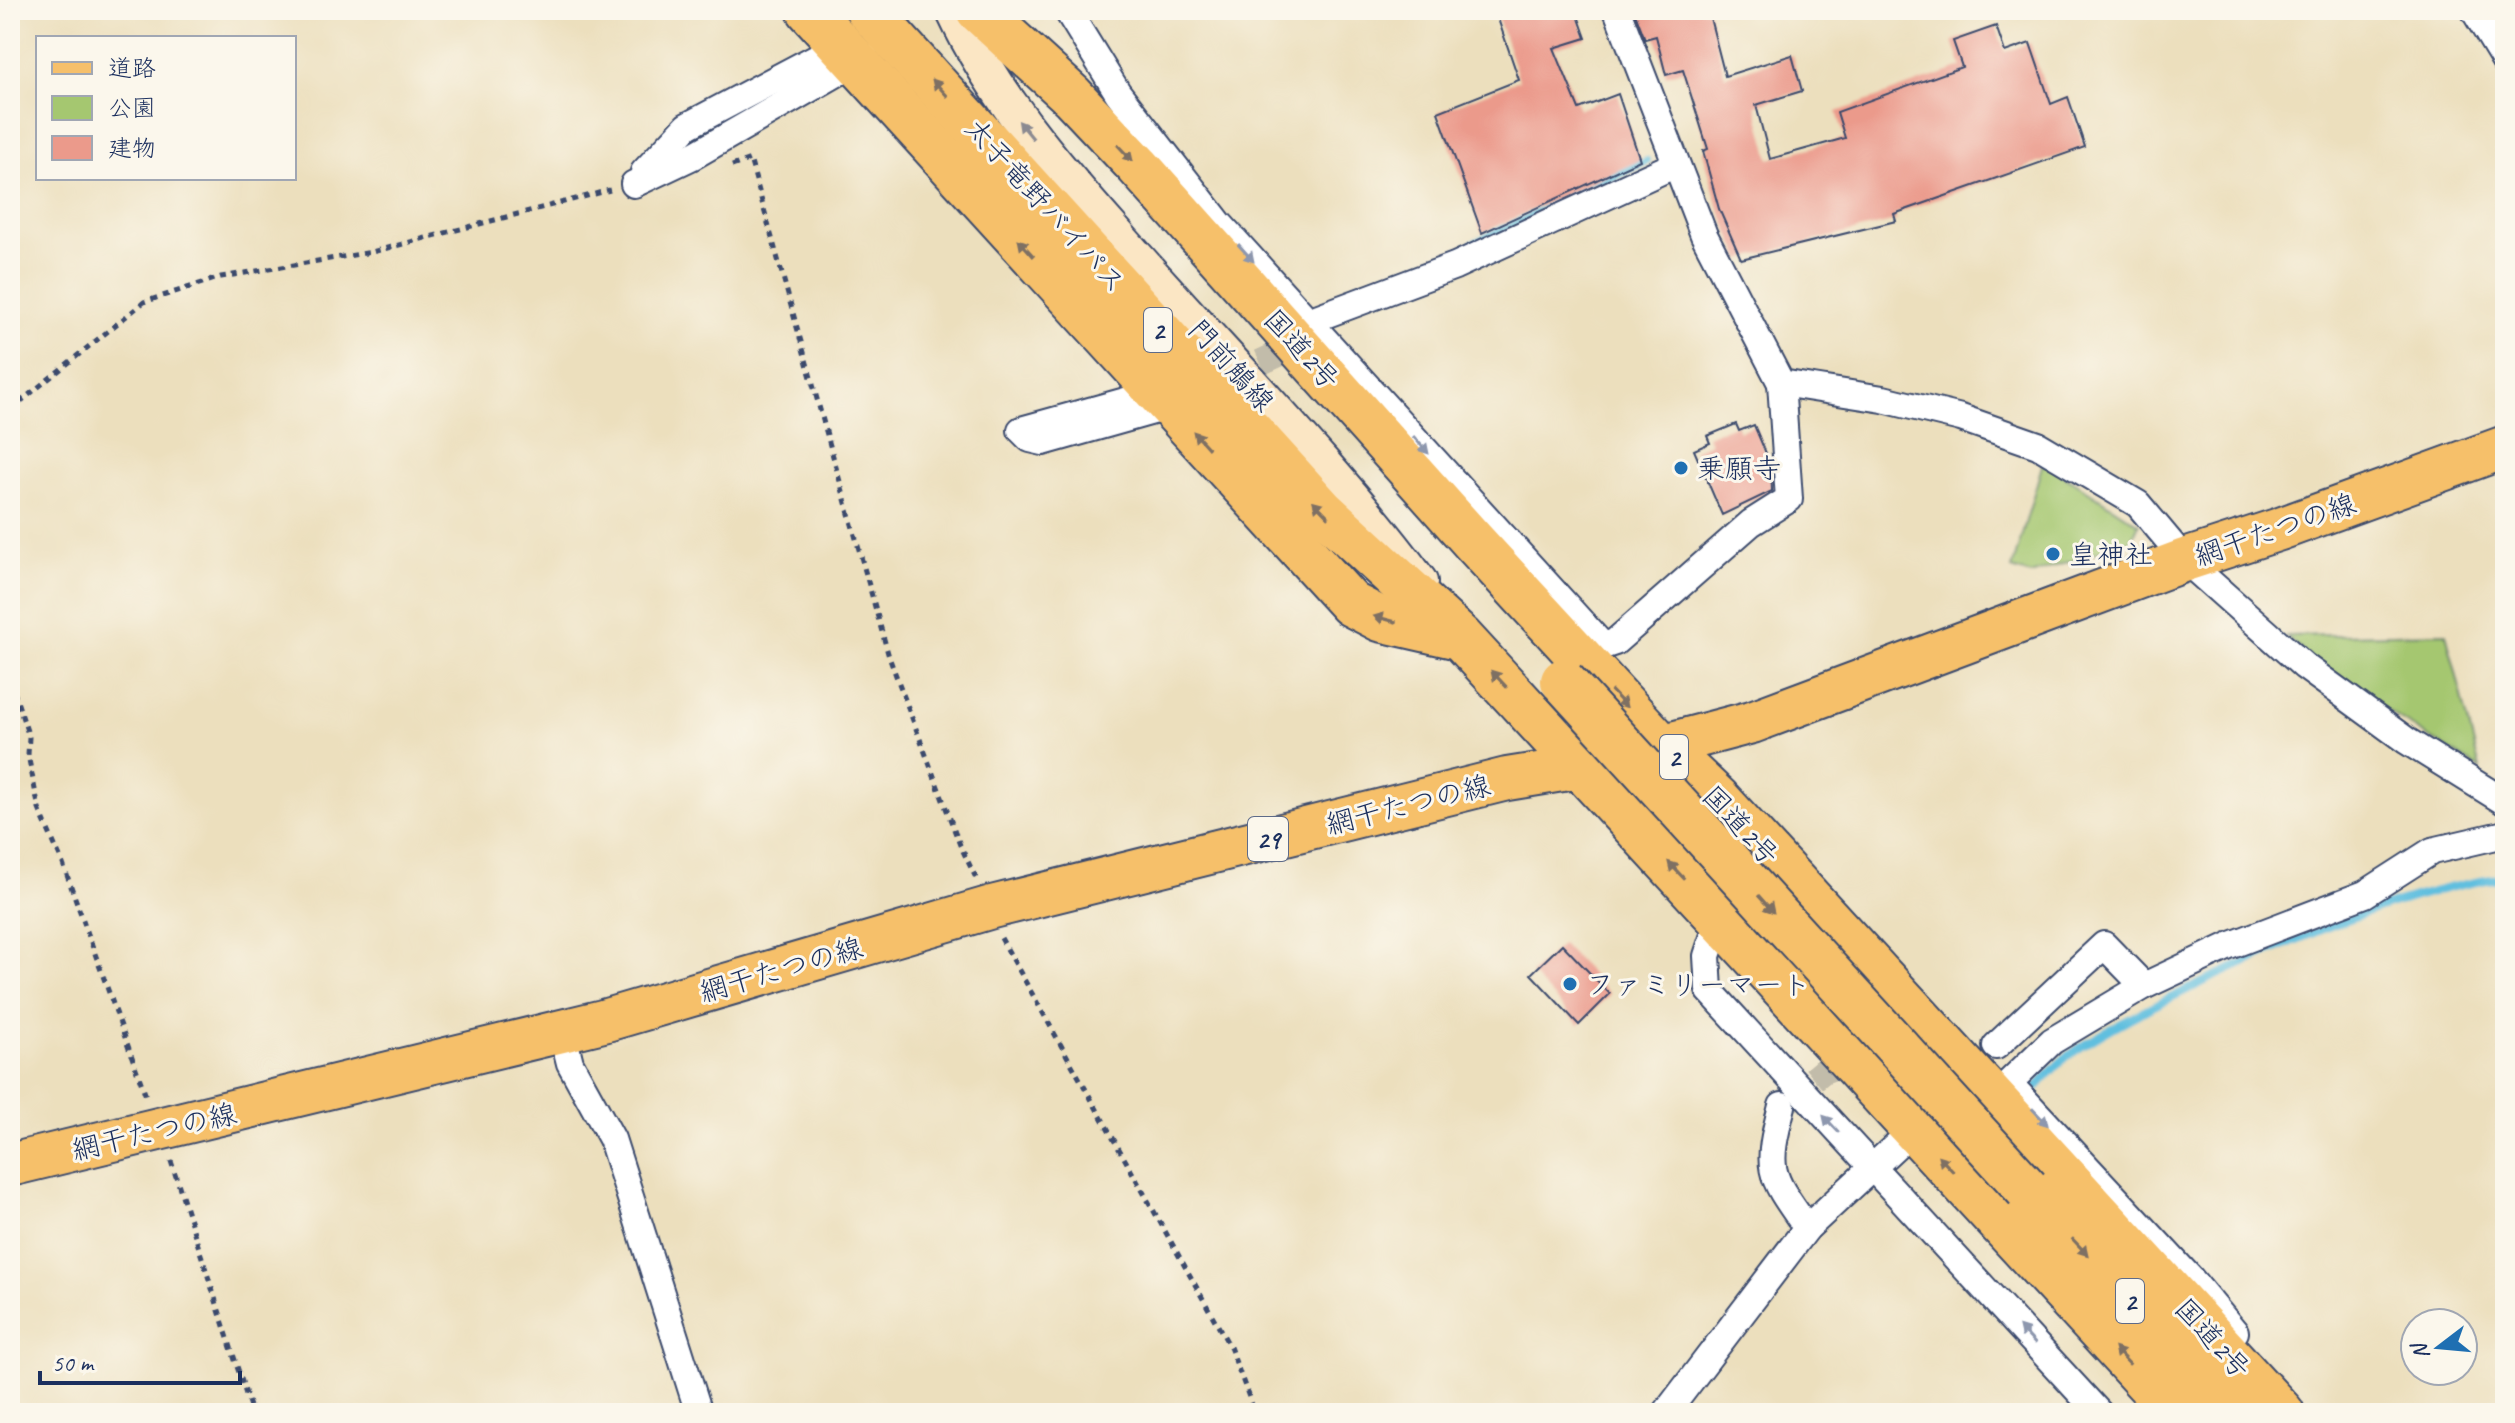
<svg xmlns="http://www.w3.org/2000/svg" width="2515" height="1423" viewBox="0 0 2515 1423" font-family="Caveat,'Klee One',sans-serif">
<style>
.green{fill:#a5c770;stroke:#607b67;stroke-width:2}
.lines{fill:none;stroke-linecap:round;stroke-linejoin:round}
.stream{stroke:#61bfdf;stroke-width:8}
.building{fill:#eb9a8b}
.minor-tunnel{stroke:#c2bcaa;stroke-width:26;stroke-dasharray:26 13;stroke-linecap:butt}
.minor-casing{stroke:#3a496c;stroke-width:30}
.secondary-casing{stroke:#3a496c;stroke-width:40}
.primary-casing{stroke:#3a496c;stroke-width:46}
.trunk-casing{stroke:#3a496c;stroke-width:48}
.path{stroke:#3a496c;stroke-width:5;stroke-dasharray:6 6;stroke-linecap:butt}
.minor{stroke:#fff;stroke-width:26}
.secondary{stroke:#fbe6c4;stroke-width:36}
.primary{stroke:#f6c06b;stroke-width:42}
.trunk{stroke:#f6c06b;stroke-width:44}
.rail-casing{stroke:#1b2f5e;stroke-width:9}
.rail{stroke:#fbf7ec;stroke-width:6;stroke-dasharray:18;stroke-linecap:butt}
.trunk-bridge-casing{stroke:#3a496c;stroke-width:48;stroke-linecap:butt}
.trunk-bridge{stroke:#f6c06b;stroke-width:44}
.oneway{fill:#7e7064}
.oneway2{fill:#8b8a91}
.oneway3{fill:#8d97ae}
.poi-dot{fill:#1f6fb2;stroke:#fbf7ec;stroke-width:3}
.labels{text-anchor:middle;stroke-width:6;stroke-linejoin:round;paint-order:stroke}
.shield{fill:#fbf7ec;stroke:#5e6b89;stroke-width:2}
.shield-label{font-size:26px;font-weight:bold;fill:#1b2f5e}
.street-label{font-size:28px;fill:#1b2f5e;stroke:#fbf7ec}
.poi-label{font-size:28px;fill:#1b2f5e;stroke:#fbf7ec;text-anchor:start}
</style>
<rect width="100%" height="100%" fill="#fbf7ec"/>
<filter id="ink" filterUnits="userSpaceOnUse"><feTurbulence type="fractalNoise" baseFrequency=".0125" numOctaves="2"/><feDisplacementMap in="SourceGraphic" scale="16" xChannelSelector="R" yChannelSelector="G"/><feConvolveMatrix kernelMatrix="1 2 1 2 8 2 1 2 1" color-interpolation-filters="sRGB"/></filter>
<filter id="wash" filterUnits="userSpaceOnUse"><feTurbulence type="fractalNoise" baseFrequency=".006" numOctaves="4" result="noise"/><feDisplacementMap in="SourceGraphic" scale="32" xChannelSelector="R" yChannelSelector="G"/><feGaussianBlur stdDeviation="1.8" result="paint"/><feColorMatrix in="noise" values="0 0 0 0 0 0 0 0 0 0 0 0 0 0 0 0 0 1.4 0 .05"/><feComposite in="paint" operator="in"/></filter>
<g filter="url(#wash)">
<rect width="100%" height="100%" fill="#ecdfbd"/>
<!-- green -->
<g class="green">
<path d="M 2043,462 L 2139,524 L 2132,540 L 2031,575 L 2012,569 Z"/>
<path d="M 2446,633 L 2480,769 L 2325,672 L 2286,636 Z"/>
</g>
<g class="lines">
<!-- stream -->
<g class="stream">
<path d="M 1705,203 L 1724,246"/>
<path d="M 1472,244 L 1647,161"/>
<path d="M 2031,1093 C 2042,1082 2053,1068 2065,1058 C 2111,1025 2166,1000 2216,976 C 2309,933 2402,892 2505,877"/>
</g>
</g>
<g id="blocks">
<!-- building -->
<g class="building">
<path d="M 1495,10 L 1576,10 L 1586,38 L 1554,48 L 1579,109 L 1618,94 L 1640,160 L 1482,233 L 1438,112 L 1519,80 Z"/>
<path d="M 1634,10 L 1708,10 L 1725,76 L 1792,55 L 1802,91 L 1756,105 L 1770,159 L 1845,138 L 1837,112 L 1962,67 L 1953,41 L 1996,26 L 2005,52 L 2030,43 L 2051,104 L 2068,97 L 2085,147 L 1894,214 L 1896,221 L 1741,259 L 1719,209 L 1703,151 L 1708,149 L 1683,70 L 1666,75 L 1656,36 L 1645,39 Z"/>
<path d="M 1736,424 L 1739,431 L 1754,425 L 1771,465 L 1772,491 L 1722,515 L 1694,450 L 1710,443 L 1707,436 Z"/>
<path d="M 1562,944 L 1610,994 L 1579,1025 L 1531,974 Z"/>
</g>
</g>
</g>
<g filter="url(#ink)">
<use href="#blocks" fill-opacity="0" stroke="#3a496c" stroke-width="2"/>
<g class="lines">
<!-- minor-tunnel -->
<g class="minor-tunnel">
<path d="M 869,30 L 908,10"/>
<path d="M 1225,379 L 1309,340"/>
<path d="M 1784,1104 L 1823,1071 L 1862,1057"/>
</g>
<defs>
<g id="minor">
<path d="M 1067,10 L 1118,93 L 1219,223 L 1603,646 L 1615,642 L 1751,523 L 1789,499 L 1781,383"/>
<path d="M 1617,10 L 1704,235 L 1781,383 L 1883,399 L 1961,418 L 2038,445 L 2138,504 L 2185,560 L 2304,666 L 2407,741 L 2505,802"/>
<path d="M 2474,10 L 2505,61"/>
<path d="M 644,172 L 687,126 L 823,54"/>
<path d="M 634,184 L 693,156 L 865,57"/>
<path d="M 1295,326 L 1455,266 L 1674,165"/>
<path d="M 1160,409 L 1043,442 L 1030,439 L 1021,430 L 1158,392 L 1166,385"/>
<path d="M 1720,917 L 1707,956 L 1709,990 L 2099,1413"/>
<path d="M 562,1031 L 570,1063 L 612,1139 L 699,1413"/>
<path d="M 1996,1046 L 2104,945 L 2144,986"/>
<path d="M 2017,1092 L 2191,1279 L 2235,1332"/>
<path d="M 1993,1098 L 2052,1041 L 2144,986 L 2229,946 L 2365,894 L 2432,851 L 2505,834"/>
<path d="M 1782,1106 C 1765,1172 1769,1174 1807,1228"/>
<path d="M 1666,1413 L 1807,1228 L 1914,1129"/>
</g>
<path id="secondary" d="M 954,10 C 994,96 1054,165 1116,235 C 1217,351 1327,459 1419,582"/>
<path id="primary" d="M 10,1165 L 603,1021 L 992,907 L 1507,779 L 1581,767 L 1752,722 L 2185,560 L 2280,529 L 2505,447"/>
<g id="trunk">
<path d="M 809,10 L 1351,604 L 1380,619 L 1459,637"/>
<path d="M 868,10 L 1323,511 L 1461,638 L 2175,1413"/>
<path d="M 978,10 L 1072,96 L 1138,166 L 1473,541 L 1662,746 L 1718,799 L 2282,1413"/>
<path d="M 2027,1189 L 2232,1413"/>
</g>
</defs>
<!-- minor casing -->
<use href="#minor" class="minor-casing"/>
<!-- secondary casing -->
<use href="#secondary" class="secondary-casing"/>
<!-- primary casing -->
<use href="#primary" class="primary-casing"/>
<!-- trunk casing -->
<use href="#trunk" class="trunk-casing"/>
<!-- path -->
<g class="path">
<path d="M 732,166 L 750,159 L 889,657 L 960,845 L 976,878"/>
<path d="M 10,410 L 144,302 L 221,277 L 372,252 L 610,190"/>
<path d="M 10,680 L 29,737 L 28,755 L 39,809 L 63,864 L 147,1099"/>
<path d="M 1001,938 L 1230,1347 L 1255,1413"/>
<path d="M 171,1161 L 252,1413"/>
</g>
<!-- minor -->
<use href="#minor" class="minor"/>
<!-- secondary -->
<use href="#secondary" class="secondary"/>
<!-- primary -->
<use href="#primary" class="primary"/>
<!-- trunk -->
<use href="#trunk" class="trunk"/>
<defs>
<path id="rail" d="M 2504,10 L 2505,11"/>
</defs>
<!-- rail casing -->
<use href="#rail" class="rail-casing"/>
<!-- rail -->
<use href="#rail" class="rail"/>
<defs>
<path id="trunk-bridge" d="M 1563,681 L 2027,1189"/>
</defs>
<!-- trunk-bridge casing -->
<use href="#trunk-bridge" class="trunk-bridge-casing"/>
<!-- trunk-bridge -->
<use href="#trunk-bridge" class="trunk-bridge"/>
</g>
<!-- one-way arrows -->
<defs><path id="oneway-solid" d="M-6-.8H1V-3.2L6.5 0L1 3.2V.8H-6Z" transform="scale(2)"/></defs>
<g class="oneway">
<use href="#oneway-solid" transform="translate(940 88) rotate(-132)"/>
<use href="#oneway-solid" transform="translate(1125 153) rotate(47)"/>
<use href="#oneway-solid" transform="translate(1026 248) rotate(-132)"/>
<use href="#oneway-solid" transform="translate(1201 440) rotate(-132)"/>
<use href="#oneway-solid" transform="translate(1321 509) rotate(-134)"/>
<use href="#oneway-solid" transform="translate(1385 619) rotate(-165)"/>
<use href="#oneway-solid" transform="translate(1499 679) rotate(-133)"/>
<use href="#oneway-solid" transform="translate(1619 699) rotate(47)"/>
<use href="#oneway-solid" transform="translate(1676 870) rotate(-133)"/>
<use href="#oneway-solid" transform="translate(1766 904) rotate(48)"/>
<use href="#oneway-solid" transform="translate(1946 1164) rotate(-133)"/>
<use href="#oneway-solid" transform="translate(2080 1247) rotate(47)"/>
<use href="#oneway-solid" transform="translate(2122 1356) rotate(-133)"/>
</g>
<use class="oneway2" href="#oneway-solid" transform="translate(1026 130) rotate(-129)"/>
<g class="oneway3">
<use href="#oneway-solid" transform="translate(1246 253) rotate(48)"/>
<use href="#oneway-solid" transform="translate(1421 445) rotate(48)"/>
<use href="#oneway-solid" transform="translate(2040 1117) rotate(47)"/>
<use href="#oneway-solid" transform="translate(1831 1124) rotate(-133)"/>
<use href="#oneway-solid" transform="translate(2027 1335) rotate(-133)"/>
</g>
</g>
<!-- markers -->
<g class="poi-dot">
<circle cx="1681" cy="468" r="8"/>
<circle cx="2053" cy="554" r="8"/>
<circle cx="1570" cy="984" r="8"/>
</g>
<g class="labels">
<!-- shield labels -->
<g class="shield">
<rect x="1144" y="308" width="28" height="44" rx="6"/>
<rect x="1660" y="735" width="28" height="44" rx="6"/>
<rect x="1248" y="817" width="40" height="44" rx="6"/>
<rect x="2116" y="1279" width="28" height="44" rx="6"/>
</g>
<g class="shield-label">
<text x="1158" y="339">2</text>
<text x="1674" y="766">2</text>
<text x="1268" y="848">29</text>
<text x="2130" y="1310">2</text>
</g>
<!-- street labels -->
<g class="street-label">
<text transform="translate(1046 205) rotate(48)" y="10">太子竜野バイパス</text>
<text transform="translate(1302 349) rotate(48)" y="10">国道2号</text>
<text transform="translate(1232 365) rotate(48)" y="10">門前鵤線</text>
<text transform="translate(2275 529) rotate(-19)" y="10">網干たつの線</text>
<text transform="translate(1408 804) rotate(-14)" y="10">網干たつの線</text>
<text transform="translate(1741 825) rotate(47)" y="10">国道2号</text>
<text transform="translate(781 969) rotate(-16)" y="10">網干たつの線</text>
<text transform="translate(154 1131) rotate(-13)" y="10">網干たつの線</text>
<text transform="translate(2213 1338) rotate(48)" y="10">国道2号</text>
</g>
<!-- poi labels -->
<g class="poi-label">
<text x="1697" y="478">乗願寺</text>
<text x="2069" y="564">皇神社</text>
<text x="1586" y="994">ファミリーマート</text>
</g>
</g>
<!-- margin -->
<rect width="2515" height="1423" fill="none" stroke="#fbf7ec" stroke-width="40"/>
<!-- legend -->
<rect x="36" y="36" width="260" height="144" fill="#fbf7ec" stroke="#a1a7b3" stroke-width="2"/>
<rect x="52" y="62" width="40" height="12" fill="#f6c06b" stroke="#a1a7b3" stroke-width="2"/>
<text x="108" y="76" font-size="24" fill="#1b2f5e">道路</text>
<rect x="52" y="96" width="40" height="24" fill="#a5c770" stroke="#a1a7b3" stroke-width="2"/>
<text x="108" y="116" font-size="24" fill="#1b2f5e">公園</text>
<rect x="52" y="136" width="40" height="24" fill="#eb9a8b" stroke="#a1a7b3" stroke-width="2"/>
<text x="108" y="156" font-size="24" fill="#1b2f5e">建物</text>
<!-- north arrow -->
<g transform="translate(2439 1347) rotate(254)"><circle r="38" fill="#fbf7ec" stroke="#a1a7b3" stroke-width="2"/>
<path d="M0-6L14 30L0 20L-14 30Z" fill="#1f6fb2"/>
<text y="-12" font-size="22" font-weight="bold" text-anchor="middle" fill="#1b2f5e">N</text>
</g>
<!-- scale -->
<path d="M40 1371v12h200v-12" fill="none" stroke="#1b2f5e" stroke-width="4"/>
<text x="52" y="1371" font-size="24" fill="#1b2f5e" stroke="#fbf7ec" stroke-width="6" paint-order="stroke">50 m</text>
</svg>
